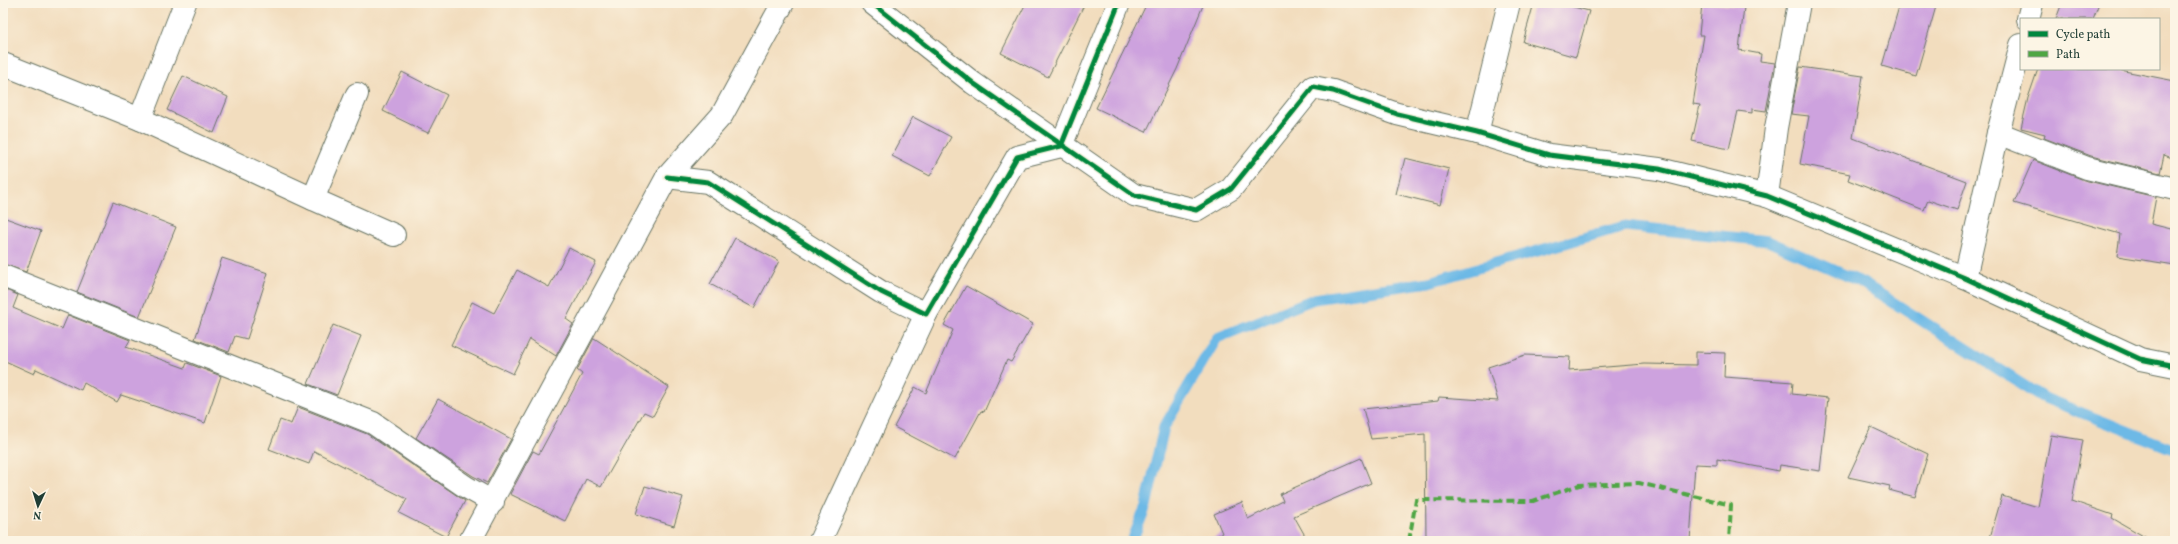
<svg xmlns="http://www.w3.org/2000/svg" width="2178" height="544" viewBox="0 0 2178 544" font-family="Vollkorn,serif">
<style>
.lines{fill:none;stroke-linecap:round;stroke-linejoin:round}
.stream{stroke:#6db9e6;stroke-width:11}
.building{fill:#cda2de}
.minor-casing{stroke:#697564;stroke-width:24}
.minor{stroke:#fff;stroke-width:22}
.quiet{stroke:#4fa644;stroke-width:4;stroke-dasharray:8 4;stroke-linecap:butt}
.cycleway-casing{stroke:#fcf5e5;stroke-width:8}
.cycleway{stroke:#00873e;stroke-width:5}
</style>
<rect width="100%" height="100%" fill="#fcf5e5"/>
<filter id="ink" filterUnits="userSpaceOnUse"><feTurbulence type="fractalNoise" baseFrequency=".025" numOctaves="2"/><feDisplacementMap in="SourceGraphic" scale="8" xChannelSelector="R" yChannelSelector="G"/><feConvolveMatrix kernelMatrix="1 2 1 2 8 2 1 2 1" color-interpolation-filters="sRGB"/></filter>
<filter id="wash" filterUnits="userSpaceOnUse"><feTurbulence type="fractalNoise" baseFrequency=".012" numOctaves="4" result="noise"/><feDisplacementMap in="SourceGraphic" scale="16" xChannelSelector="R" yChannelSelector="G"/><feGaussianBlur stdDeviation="0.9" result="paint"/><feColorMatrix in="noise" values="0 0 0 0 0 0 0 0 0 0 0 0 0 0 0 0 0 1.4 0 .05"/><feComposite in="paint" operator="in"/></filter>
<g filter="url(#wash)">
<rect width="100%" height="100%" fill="#f2ddbe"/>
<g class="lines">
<!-- stream -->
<path class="stream" d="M 1132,541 L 1146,506 L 1164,427 L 1217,338 L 1314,299 L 1429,282 L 1625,226 L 1768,241 L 1861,282 L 2042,397 L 2175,450"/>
</g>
<g id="blocks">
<!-- building -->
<g class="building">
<path d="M 1026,3 L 1085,3 L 1048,77 L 1001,53 Z"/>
<path d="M 1147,3 L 1204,3 L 1177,69 L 1146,132 L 1096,108 Z"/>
<path d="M 1534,3 L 1558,3 L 1589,11 L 1576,57 L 1523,42 Z"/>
<path d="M 1702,3 L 1744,7 L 1739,50 L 1761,54 L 1760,61 L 1775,63 L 1766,111 L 1752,109 L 1752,113 L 1738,111 L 1729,149 L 1692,141 L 1700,105 L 1693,104 L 1704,35 L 1699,35 Z"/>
<path d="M 1900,3 L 1937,3 L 1916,76 L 1882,66 Z"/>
<path d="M 2062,3 L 2099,3 L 2093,19 L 2056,19 Z"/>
<path d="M 1800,67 L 1863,76 L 1853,138 L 1967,181 L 1957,210 L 1928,200 L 1924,210 L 1848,180 L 1850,174 L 1800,164 L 1809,116 L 1791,114 Z"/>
<path d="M 2038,69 L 2114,69 L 2175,81 L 2175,159 L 2164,155 L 2160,173 L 2091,156 L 2044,138 L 2045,134 L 2021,128 L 2028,98 Z"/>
<path d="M 402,72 L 447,95 L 428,133 L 383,111 Z"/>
<path d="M 183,76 L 228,97 L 214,133 L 167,110 Z"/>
<path d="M 913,117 L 951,137 L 930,176 L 892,156 Z"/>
<path d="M 1405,158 L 1449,169 L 1440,205 L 1396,194 Z"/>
<path d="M 2033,160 L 2084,180 L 2156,197 L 2151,224 L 2175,230 L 2175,265 L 2117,256 L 2120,234 L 2014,203 Z"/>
<path d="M 113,202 L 176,227 L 139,317 L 77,292 Z"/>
<path d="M 3,217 L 41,231 L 26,272 L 3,264 Z"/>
<path d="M 735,238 L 779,261 L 754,308 L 710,284 Z"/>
<path d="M 569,248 L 596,262 L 566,319 L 573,324 L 556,356 L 530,339 L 513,374 L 451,345 L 472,302 L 494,313 L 517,270 L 549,287 Z"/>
<path d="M 222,258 L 268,273 L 247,339 L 235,336 L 229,352 L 195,339 Z"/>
<path d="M 966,286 L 1033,324 L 1011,362 L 1007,360 L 984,412 L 981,411 L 955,459 L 894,427 L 915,387 L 926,393 L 953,330 L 944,325 Z"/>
<path d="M 3,289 L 18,295 L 13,308 L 62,329 L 68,315 L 130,340 L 126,347 L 185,368 L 187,363 L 221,376 L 205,423 L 121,395 L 117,402 L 84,383 L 81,390 L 36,369 L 34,374 L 3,360 Z"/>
<path d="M 333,325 L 361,336 L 337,395 L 308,384 Z"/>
<path d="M 594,338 L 669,387 L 653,416 L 644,412 L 601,487 L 586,479 L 565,521 L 510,494 L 533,451 L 539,454 L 582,374 L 577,370 Z"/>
<path d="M 1696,352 L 1725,353 L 1724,377 L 1793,382 L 1792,394 L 1828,398 L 1820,471 L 1780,465 L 1779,471 L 1717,459 L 1717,465 L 1695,464 L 1690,541 L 1426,541 L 1425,434 L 1371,439 L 1363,409 L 1438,401 L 1439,397 L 1498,401 L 1488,367 L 1525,355 L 1570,357 L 1569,370 L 1644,364 L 1696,365 Z"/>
<path d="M 438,399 L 511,439 L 487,483 L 473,476 L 416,438 Z"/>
<path d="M 298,407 L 367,434 L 465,501 L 446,537 L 399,513 L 407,499 L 314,451 L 309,464 L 269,449 L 280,420 L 291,424 Z"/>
<path d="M 1871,427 L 1928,454 L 1915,497 L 1889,490 L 1890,486 L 1848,477 Z"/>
<path d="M 2051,435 L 2083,440 L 2072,501 L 2113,515 L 2112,518 L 2152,541 L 1989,541 L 2002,496 L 2038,507 Z"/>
<path d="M 1361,458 L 1371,483 L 1294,516 L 1308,541 L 1208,541 L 1222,533 L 1214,514 L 1242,502 L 1248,519 L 1283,501 L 1280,494 Z"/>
<path d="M 645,486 L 683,497 L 674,526 L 636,514 Z"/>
</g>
</g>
</g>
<g filter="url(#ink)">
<use href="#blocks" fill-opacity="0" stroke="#697564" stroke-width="1"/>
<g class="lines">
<defs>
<g id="minor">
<path d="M 872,3 L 973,83 L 1134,195 L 1196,210 L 1231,189 L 1313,87 L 1333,91 L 1397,114 L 1477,133 L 1549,155 L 1659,169 L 1767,196 L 1965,278 L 2140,359 L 2175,366"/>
<path d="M 2028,19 L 2032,3"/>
<path d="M 3,64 L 140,119 L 313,199 L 357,94"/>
<path d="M 140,119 L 185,3"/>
<path d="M 1477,133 L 1509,3"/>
<path d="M 1998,133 L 2087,168 L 2175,189"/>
<path d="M 667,177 L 708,182 L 881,292 L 926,314 L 1017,157 L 1061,146 L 1119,3"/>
<path d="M 1767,196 L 1776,128 L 1799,3"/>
<path d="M 313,199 L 394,235"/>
<path d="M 3,276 L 373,423 L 466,487 L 493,502"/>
<path d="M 1965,278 L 1998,133 L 2021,45"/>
<path d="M 470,541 L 667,177 L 722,115 L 783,3"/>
<path d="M 820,541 L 926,314"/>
</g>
</defs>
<!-- minor casing -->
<use href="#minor" class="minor-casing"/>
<!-- minor -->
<use href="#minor" class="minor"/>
<!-- quiet -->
<path class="quiet" d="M 1409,541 L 1416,500 L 1533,501 L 1579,485 L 1639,483 L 1731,505 L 1729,541"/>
<defs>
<g id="cycleway">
<path d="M 872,3 L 973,83 L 1134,195 L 1196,210 L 1231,189 L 1313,87 L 1333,91 L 1397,114 L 1477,133 L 1549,155 L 1659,169 L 1767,196 L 1965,278 L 2140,359 L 2175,366"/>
<path d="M 667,177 L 708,182 L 881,292 L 926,314 L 1017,157 L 1061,146 L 1119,3"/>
</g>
</defs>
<!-- cycleway casing -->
<use href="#cycleway" class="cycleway-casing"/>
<!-- cycleway -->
<use href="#cycleway" class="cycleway"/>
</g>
</g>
<!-- margin -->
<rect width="2178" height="544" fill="none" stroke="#fcf5e5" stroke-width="16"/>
<!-- legend -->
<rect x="2020" y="18" width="140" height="52" fill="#fcf5e5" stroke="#a4ab9e"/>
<rect x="2028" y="31" width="20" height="6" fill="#00873e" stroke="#a4ab9e"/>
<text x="2056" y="38" font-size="12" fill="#1f3d34">Cycle path</text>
<rect x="2028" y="51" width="20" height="6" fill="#4fa644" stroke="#a4ab9e"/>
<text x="2056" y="58" font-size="12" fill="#1f3d34">Path</text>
<!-- north arrow -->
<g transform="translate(38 506) rotate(184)" stroke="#fcf5e5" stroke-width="3" paint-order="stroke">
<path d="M0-3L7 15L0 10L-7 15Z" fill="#1f3d34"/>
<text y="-6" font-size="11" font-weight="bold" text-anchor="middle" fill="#1f3d34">N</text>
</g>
</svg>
